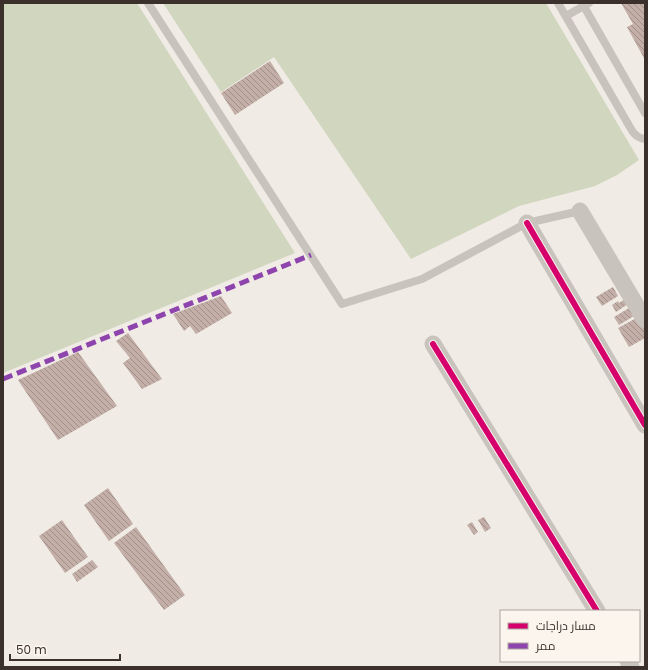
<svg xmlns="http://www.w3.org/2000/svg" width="648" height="670" viewBox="0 0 648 670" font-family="Poppins,Cairo,sans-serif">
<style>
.green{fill:#d1d6bf}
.building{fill:url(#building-back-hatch)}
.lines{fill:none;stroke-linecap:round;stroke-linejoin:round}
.service{stroke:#c9c3be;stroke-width:8}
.minor{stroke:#c9c3be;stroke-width:17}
.quiet{stroke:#8e44ad;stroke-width:5;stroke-dasharray:10 5;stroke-linecap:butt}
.cycleway-casing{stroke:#fbf5ee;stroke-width:8}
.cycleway{stroke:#d6006c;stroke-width:6}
</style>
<defs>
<pattern id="building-back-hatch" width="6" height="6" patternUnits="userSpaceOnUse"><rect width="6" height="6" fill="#c3afa7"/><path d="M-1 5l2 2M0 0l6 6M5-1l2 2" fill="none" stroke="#a08f88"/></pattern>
</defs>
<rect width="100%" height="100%" fill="#f0ebe5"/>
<!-- green -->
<g class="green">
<path d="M 3,3 L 137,3 L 295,253 L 3,373 Z"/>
<path d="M 163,3 L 546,3 L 639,160 L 617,175 L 595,186 L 519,206 L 411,259 L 274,57 L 221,92 Z"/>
</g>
<!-- building -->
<g class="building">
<path d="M 621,3 L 645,3 L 645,60 L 627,27 L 633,24 Z"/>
<path d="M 270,61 L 284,83 L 235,115 L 221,93 Z"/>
<path d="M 613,287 L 618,296 L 602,306 L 596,297 Z"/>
<path d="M 221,296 L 232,313 L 196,334 L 190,326 L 184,331 L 173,314 Z"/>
<path d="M 625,299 L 628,304 L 616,312 L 612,305 L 618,301 L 619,303 Z"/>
<path d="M 634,305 L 639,313 L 619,325 L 614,317 Z"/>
<path d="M 640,316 L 645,325 L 645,338 L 629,347 L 618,328 Z"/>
<path d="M 128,333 L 162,379 L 142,389 L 123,363 L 130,358 L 116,341 Z"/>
<path d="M 78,352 L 117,406 L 58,440 L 18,380 Z"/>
<path d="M 108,488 L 133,524 L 109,541 L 84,505 Z"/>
<path d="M 484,517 L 491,528 L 485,532 L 478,520 Z"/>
<path d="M 62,520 L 88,557 L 65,573 L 39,536 Z"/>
<path d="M 472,522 L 478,532 L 474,535 L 467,525 Z"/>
<path d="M 136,527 L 185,595 L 164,610 L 114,543 Z"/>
<path d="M 92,560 L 98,567 L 77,582 L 72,574 Z"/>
</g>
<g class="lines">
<!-- service -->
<g class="service">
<path d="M 148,3 L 342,304 L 422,279 L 527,223 L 580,211"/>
<path d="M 558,3 L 631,129 C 634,135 638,138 645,139"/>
<path d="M 582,3 L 645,113"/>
<path d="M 566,16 L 589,3"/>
</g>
<!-- minor -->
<g class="minor">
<path d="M 580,211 L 645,320"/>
<path d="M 527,223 L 645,425"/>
<path d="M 433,344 L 597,611"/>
<path d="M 628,661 L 631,667"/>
</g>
<!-- quiet -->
<path class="quiet" d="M 3,379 L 311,255"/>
<defs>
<g id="cycleway">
<path d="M 527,223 L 645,425"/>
<path d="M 433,344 L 597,611"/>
</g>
</defs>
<!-- cycleway casing -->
<use href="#cycleway" class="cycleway-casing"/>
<!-- cycleway -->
<use href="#cycleway" class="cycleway"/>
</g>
<!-- border -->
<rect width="648" height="670" fill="none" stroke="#3b302b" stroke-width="8"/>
<!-- legend -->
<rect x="500" y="610" width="140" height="52" fill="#fbf5ee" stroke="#aea6a0"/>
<rect x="508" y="623" width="20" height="6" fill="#d6006c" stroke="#aea6a0"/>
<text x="536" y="630" font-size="12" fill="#3b302b">مسار دراجات</text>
<rect x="508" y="643" width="20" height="6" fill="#8e44ad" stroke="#aea6a0"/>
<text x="536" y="650" font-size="12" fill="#3b302b">ممر</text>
<!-- scale -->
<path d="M10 654v6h110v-6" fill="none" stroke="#3b302b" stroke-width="2"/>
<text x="16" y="654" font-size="12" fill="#3b302b" stroke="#fbf5ee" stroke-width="3" paint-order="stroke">50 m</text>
</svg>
